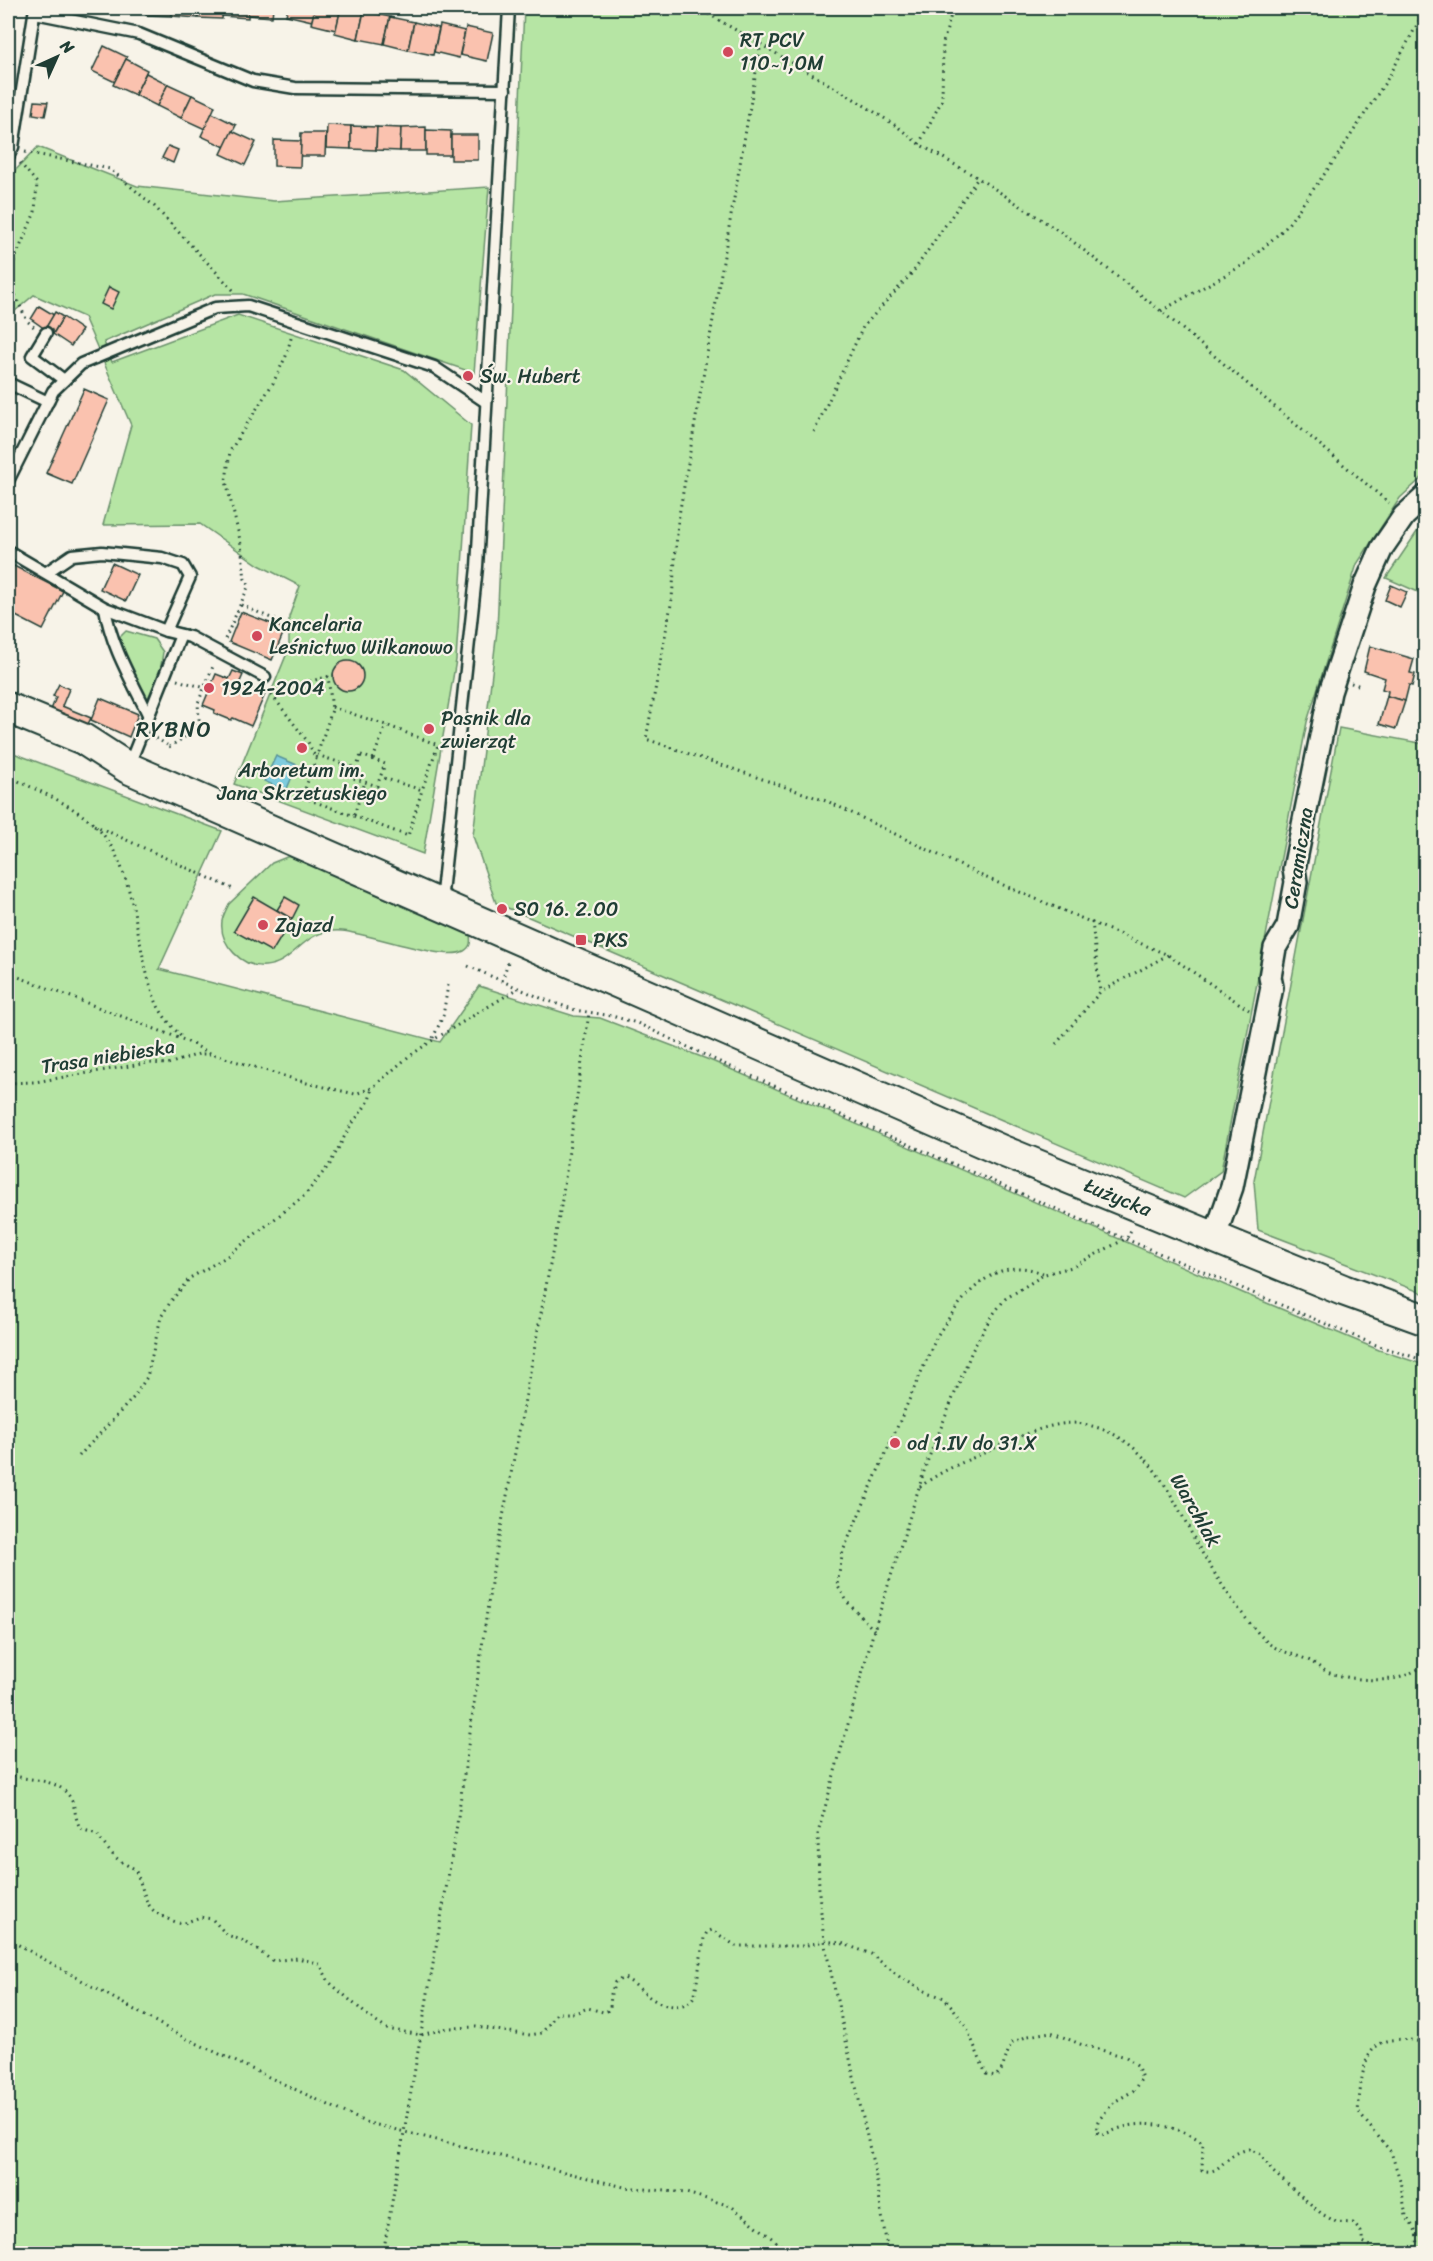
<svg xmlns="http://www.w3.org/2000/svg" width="1433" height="2261" viewBox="0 0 1433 2261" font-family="Sriracha,sans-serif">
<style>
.green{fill:#b6e5a4;stroke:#6a916c;stroke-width:1.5}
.water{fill:#7fccde;stroke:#59939a;stroke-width:1.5}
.building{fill:#fac2af;stroke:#1f3d34;stroke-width:1.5}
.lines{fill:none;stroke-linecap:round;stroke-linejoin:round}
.lane-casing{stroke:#1f3d34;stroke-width:15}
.street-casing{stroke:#1f3d34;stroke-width:26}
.secondary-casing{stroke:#1f3d34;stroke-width:34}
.path{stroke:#1f3d34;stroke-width:3;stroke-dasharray:1.5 4.5;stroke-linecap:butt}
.lane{stroke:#f7f3e8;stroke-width:10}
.street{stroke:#f7f3e8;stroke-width:21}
.secondary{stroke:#f7f3e8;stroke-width:30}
.poi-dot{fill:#d1495b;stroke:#f7f3e8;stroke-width:2}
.labels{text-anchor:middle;stroke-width:4.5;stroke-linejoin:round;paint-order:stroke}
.poi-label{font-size:20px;fill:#1f3d34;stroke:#f7f3e8;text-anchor:start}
.street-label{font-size:20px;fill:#1f3d34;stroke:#f7f3e8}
.quarter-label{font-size:22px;letter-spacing:1.5px;fill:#1f3d34;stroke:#f7f3e8}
</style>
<rect width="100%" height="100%" fill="#f7f3e8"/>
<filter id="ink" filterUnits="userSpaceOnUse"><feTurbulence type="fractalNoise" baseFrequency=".0167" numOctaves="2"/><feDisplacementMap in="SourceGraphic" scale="12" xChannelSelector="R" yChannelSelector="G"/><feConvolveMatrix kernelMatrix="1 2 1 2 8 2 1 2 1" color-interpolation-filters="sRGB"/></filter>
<g filter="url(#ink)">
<!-- green -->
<g class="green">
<path d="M 524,8 L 1425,8 L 1425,475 L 1400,498 L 1357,564 L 1307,722 L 1221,1171 L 1184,1198 L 496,903 L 473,836 L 497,630 Z"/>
<path d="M 38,147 L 137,186 L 274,201 L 489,187 L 474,373 L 243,294 L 215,294 L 104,342 L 112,362 L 238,315 L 404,370 L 471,425 L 456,660 L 423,854 L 234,784 L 289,648 L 289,617 L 300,586 L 259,565 L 200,524 L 103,525 L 131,425 L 84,317 L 34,295 L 8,317 L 8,178 Z"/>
<path d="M 1425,520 L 1425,595 L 1386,578 Z"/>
<path d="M 126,631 L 154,639 L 163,652 L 160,672 L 146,702 L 144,701 L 118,639 Z"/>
<path d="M 1339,728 L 1425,744 L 1425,1294 L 1258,1230 L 1254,1181 Z"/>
<path d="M 8,751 L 222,831 L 159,969 L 440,1042 L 479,986 L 574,1016 L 600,1018 L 712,1061 L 1243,1293 L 1379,1350 L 1425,1365 L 1425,2253 L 8,2253 Z"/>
<path d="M 294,854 L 464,927 L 470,935 C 471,942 471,947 464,951 C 445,962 368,933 342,931 C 301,928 296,964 265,966 C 242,968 219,944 222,921 C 223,915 226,910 229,904 L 272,863 Z"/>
</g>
<!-- water -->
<path class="water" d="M 276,756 L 297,765 L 286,791 L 264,781 Z"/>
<!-- building -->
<g class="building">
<path d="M 123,8 L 147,8 L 146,11 L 123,9 Z"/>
<path d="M 147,8 L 172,8 L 172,16 L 146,15 Z"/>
<path d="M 172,8 L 199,8 L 198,18 L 172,16 Z"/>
<path d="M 199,8 L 223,8 L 222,19 L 198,18 Z"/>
<path d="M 223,8 L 248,8 L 248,18 L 222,16 Z"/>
<path d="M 248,8 L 273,8 L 272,17 L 248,15 Z"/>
<path d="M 288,8 L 315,8 L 312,21 L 286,15 Z"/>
<path d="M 315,8 L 341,8 L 336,30 L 311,24 Z"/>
<path d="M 341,8 L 364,11 L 358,39 L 335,33 Z"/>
<path d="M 364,11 L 390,17 L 384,44 L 358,39 Z"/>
<path d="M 390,17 L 414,22 L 408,50 L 384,44 Z"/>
<path d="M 414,22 L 439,28 L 433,55 L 408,50 Z"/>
<path d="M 440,25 L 465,31 L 459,58 L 434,52 Z"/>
<path d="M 466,27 L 493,33 L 487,61 L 460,55 Z"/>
<path d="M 104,46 L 127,57 L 115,82 L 92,71 Z"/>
<path d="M 126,59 L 147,70 L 135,95 L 113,85 Z"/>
<path d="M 146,73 L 168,84 L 157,106 L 135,95 Z"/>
<path d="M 168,84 L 192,95 L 181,118 L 157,106 Z"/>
<path d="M 192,95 L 215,106 L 205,129 L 181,118 Z"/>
<path d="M 35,101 L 48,102 L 45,116 L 33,114 Z"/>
<path d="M 212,113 L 236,125 L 225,147 L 201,136 Z"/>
<path d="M 327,125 L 351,126 L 351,149 L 326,148 Z"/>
<path d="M 351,126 L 377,127 L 376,150 L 351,149 Z"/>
<path d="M 377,127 L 401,128 L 400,151 L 376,150 Z"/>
<path d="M 426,127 L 426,151 L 400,151 L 401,128 Z"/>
<path d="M 426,130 L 451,131 L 451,155 L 426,155 Z"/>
<path d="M 232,131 L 256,142 L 245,165 L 221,154 Z"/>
<path d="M 301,133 L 326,133 L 325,156 L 300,156 Z"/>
<rect x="451" y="135" width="27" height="25"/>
<path d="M 274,140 L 301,141 L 300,167 L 274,166 Z"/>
<path d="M 168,146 L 178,150 L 173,163 L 162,158 Z"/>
<path d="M 109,287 L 119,292 L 111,309 L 101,304 Z"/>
<path d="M 39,306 L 54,315 L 45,329 L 31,319 Z"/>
<path d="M 55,312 L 63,317 L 53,334 L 45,329 Z"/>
<path d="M 63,317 L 82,330 L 71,346 L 53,334 Z"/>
<path d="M 84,389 L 109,400 L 72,484 L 46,473 Z"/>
<path d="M 8,563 L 63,591 L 43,630 L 8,612 Z"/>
<path d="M 112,563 L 138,575 L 126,601 L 100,589 Z"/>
<path d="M 1391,585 L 1407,592 L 1400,607 L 1385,600 Z"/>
<path d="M 241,612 L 285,629 L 272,660 L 229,642 Z"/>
<path d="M 1370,646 L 1414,659 L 1410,673 L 1415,674 L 1412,686 L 1409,685 L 1405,701 L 1387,696 L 1388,691 L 1382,689 L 1385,678 L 1364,671 Z"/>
<circle cx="348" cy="676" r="15"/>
<path d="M 233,671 L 243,675 L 239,684 L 265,694 L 251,726 L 233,718 L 231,720 L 214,713 L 215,710 L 203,705 L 216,674 L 229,679 Z"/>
<path d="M 59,684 L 69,689 L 62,706 L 91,718 L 87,726 L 51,710 L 56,697 L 53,696 Z"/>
<path d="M 1387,696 L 1405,701 L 1396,729 L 1379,724 Z"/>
<path d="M 100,698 L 138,714 L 129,737 L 91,720 Z"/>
<path d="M 254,897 L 292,919 L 272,952 L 234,931 Z"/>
<path d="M 285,897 L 299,905 L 292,919 L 277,910 Z"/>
</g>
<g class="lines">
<defs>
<g id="lane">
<path d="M 35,13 L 139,34 L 253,81 L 295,88 L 505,90"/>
<path d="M 8,157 L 13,147 L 35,8"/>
<path d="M 46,333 L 32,356 L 64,380"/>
<path d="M 8,383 L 48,402"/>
<path d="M 8,481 L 53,391 L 81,364 L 215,308 L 248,306 L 434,367 L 486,402"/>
<path d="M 8,551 L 105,608 L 166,631 L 190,637 L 265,677"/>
<path d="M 47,572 L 72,555 L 102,552 L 162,558 L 183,565 L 190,577 L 166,631"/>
<path d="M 105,608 C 111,646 131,679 148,714"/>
<path d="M 129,765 L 181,635"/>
<path d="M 441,902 L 477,567 L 509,8"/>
</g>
<path id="street" d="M 1215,1236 L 1232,1187 L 1272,987 L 1270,977 L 1275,948 L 1288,926 L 1296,882 L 1294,869 L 1330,692 L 1365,586 L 1382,548 L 1404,516 L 1426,496"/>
<path id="secondary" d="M 8,708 L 83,739 L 128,768 L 1005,1152 L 1343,1290 L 1426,1320"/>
</defs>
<!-- lane casing -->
<use href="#lane" class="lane-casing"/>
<!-- street casing -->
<use href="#street" class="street-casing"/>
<!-- secondary casing -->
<use href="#secondary" class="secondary-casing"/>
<!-- path -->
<g class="path">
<path d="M 698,8 L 851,97 L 898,127 L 919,144 L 978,178 L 1062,233 L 1161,311 L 1389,503"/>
<path d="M 761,43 L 678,521 L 672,599 L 646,739 L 829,802 L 982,876 L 1168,955 L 1249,1010"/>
<path d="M 919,144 L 942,100 L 943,43 L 953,8"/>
<path d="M 25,152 L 110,169 L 154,206 L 236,293"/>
<path d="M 20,163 L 37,183 L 35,212 L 11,268 L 12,288 L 27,321 L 34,327"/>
<path d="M 1161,311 L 1245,264 L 1286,227 L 1336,158 L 1390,75 L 1426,8"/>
<path d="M 814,432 L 863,327 L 913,272 L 978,178"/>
<path d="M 1419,530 L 1426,535"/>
<path d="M 241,605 L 278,621"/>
<path d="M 225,639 L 249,585 L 245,579 L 241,544 L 226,481 L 230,451 L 273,383 L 286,356 L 292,335"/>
<path d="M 177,680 L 209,689"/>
<path d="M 1351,683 L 1361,686"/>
<path d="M 268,690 L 308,742 L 316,759 L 302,797 L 408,836 L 422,790 L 380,777"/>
<path d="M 269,692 L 334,675"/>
<path d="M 332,707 L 386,725 L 438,745 L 422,790"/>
<path d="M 156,738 L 167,745"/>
<path d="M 169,747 L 193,732 L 197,727 L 199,719 L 198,703 L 214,664"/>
<path d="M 317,755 L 356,768"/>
<path d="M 361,755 L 385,764 L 377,786 L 353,778 Z"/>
<path d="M 316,758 L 332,710 L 328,676"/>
<path d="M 373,759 L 386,725"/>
<path d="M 8,776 C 36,790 68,802 92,823 C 140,865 133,952 158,1006 C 164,1018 174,1028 183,1039"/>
<path d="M 354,815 L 365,782"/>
<path d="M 94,825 L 233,889"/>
<path d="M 1092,922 L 1100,992"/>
<path d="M 468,966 L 543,999 L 575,1010 L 612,1016 L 637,1023 L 724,1064 L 1107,1231 L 1373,1344 L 1426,1361"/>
<path d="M 8,973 L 184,1040 L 212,1054 L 307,1083 L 355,1094 L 372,1088 L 408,1057 L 433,1040 L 519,988"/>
<path d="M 502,981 L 508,962"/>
<path d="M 433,1038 L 443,1016 L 448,985"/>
<path d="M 1056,1044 L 1100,992 L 1168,955"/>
<path d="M 8,1083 L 35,1082 L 148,1063 L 168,1064 L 199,1054 L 210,1054"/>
<path d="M 79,1456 L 134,1397 L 147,1377 L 161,1317 L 171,1301 L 190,1278 L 226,1257 L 304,1196 L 330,1164 L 349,1128 L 369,1101 L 372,1088"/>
<path d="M 920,1487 C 944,1468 970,1460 997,1447 C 1020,1436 1057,1419 1083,1424 C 1146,1435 1171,1494 1197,1544 C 1213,1572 1242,1618 1265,1640 C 1278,1653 1294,1653 1310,1661 C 1317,1665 1325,1672 1333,1674 C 1351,1679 1378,1682 1397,1678 C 1406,1677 1416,1669 1426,1666"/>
<path d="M 874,1630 L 849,1604 L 837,1585 L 843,1551 L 937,1336 C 955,1308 982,1267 1020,1268 C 1028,1268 1036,1271 1043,1273"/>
<path d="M 8,1773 C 26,1783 60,1775 72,1801 C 76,1811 75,1820 81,1829 L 97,1834 C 109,1852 115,1860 135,1869 C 150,1904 141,1911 182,1924 L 200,1917 L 212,1919 L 227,1935 L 244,1941 L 273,1961 L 298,1958 L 320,1964 L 329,1982 L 373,2020 L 387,2029 L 421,2035 L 448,2028 L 476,2027 L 530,2035 L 542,2033 L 557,2013 L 575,2013 L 588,2008 L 603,2012 L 607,2011 L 610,2008 L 611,1994 L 615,1982 L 624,1978 C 637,1984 644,1995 656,2001 C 669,2008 689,2009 695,1994 L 704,1938 L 707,1932 L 712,1930 L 736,1946 L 803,1946 L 824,1941 L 841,1943 L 871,1954 L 901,1978 L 925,1991 L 944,1998 L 953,2008 L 966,2026 L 986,2074 L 996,2076 L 1002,2069 L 1011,2043 L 1028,2036 L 1051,2032 L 1080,2044 L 1126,2057 L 1137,2065 L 1142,2078 L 1133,2091 L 1114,2102 L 1098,2121 L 1096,2131 L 1101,2135 C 1109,2133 1116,2129 1124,2127 C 1147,2120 1184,2127 1203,2143 L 1202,2170 C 1215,2174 1218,2167 1227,2160 C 1233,2154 1241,2151 1249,2149 L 1260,2154 L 1272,2171 L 1322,2214 L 1336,2222 L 1353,2223 L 1361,2232 L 1363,2242 L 1373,2247 L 1375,2254"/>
<path d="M 8,1939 L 181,2036 L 365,2122 L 624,2187 L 686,2193 L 731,2206 L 792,2254"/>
<path d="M 383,2254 L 456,1831 L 492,1576 L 561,1206 L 589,1013"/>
<path d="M 888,2254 L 876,2177 L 824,1941 L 819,1893 L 818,1833 L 874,1630 L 927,1462 L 972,1351 L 991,1317 L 1005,1299 L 1045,1274 L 1072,1267 L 1127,1238 L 1132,1228"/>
<path d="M 1419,2254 L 1416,2231 L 1406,2216 L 1400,2180 L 1391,2152 L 1358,2112 C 1363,2061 1364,2028 1426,2043"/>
</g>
<!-- lane -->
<use href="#lane" class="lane"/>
<!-- street -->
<use href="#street" class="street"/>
<!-- secondary -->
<use href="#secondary" class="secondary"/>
</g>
</g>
<!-- markers -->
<g class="poi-dot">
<circle cx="728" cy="52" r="6"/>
<circle cx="468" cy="376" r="6"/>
<circle cx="257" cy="636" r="6"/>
<circle cx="209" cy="688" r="6"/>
<circle cx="429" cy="729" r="6"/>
<circle cx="302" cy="748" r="6"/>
<circle cx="502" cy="909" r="6"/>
<circle cx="263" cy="925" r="6"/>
<rect x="575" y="934" width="12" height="12" rx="3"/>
<circle cx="895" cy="1443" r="6"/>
</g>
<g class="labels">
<!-- poi labels -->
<g class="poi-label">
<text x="740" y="47">RT PCV<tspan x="740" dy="23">110 ̴ 1,0M</tspan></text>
<text x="480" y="383">Św. Hubert</text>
<text x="269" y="631">Kancelaria<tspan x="269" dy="23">Leśnictwo Wilkanowo</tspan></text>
<text x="221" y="695">1924-2004</text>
<text x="441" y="725">Pasnik dla<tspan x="441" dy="23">zwierząt</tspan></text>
<text x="302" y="777" text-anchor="middle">Arboretum im.<tspan x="302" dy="23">Jana Skrzetuskiego</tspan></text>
<text x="514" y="916">S0 16. 2.00</text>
<text x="275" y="932">Zajazd</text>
<text x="593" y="947">PKS</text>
<text x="907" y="1450">od 1.IV do 31.X</text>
</g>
<!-- street labels -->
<g class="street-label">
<text transform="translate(1298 858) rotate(-81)" y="7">Ceramiczna</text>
<text transform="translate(108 1056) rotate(-9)" y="7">Trasa niebieska</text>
<text transform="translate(1118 1197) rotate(22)" y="7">Łużycka</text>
<text transform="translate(1196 1510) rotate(60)" y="7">Warchlak</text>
</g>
<!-- quarter labels -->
<g class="quarter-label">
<text x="174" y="737">RYBNO</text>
</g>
</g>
<!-- margin -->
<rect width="1433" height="2261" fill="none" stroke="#f7f3e8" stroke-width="30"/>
<rect x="15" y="15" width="1403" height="2231" fill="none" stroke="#1f3d34" stroke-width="2" filter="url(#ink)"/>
<!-- north arrow -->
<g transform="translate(57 57) rotate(45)" stroke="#f7f3e8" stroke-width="4.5" paint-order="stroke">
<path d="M0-4.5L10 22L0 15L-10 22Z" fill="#1f3d34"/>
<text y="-9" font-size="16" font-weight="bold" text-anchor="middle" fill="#1f3d34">N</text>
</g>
</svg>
